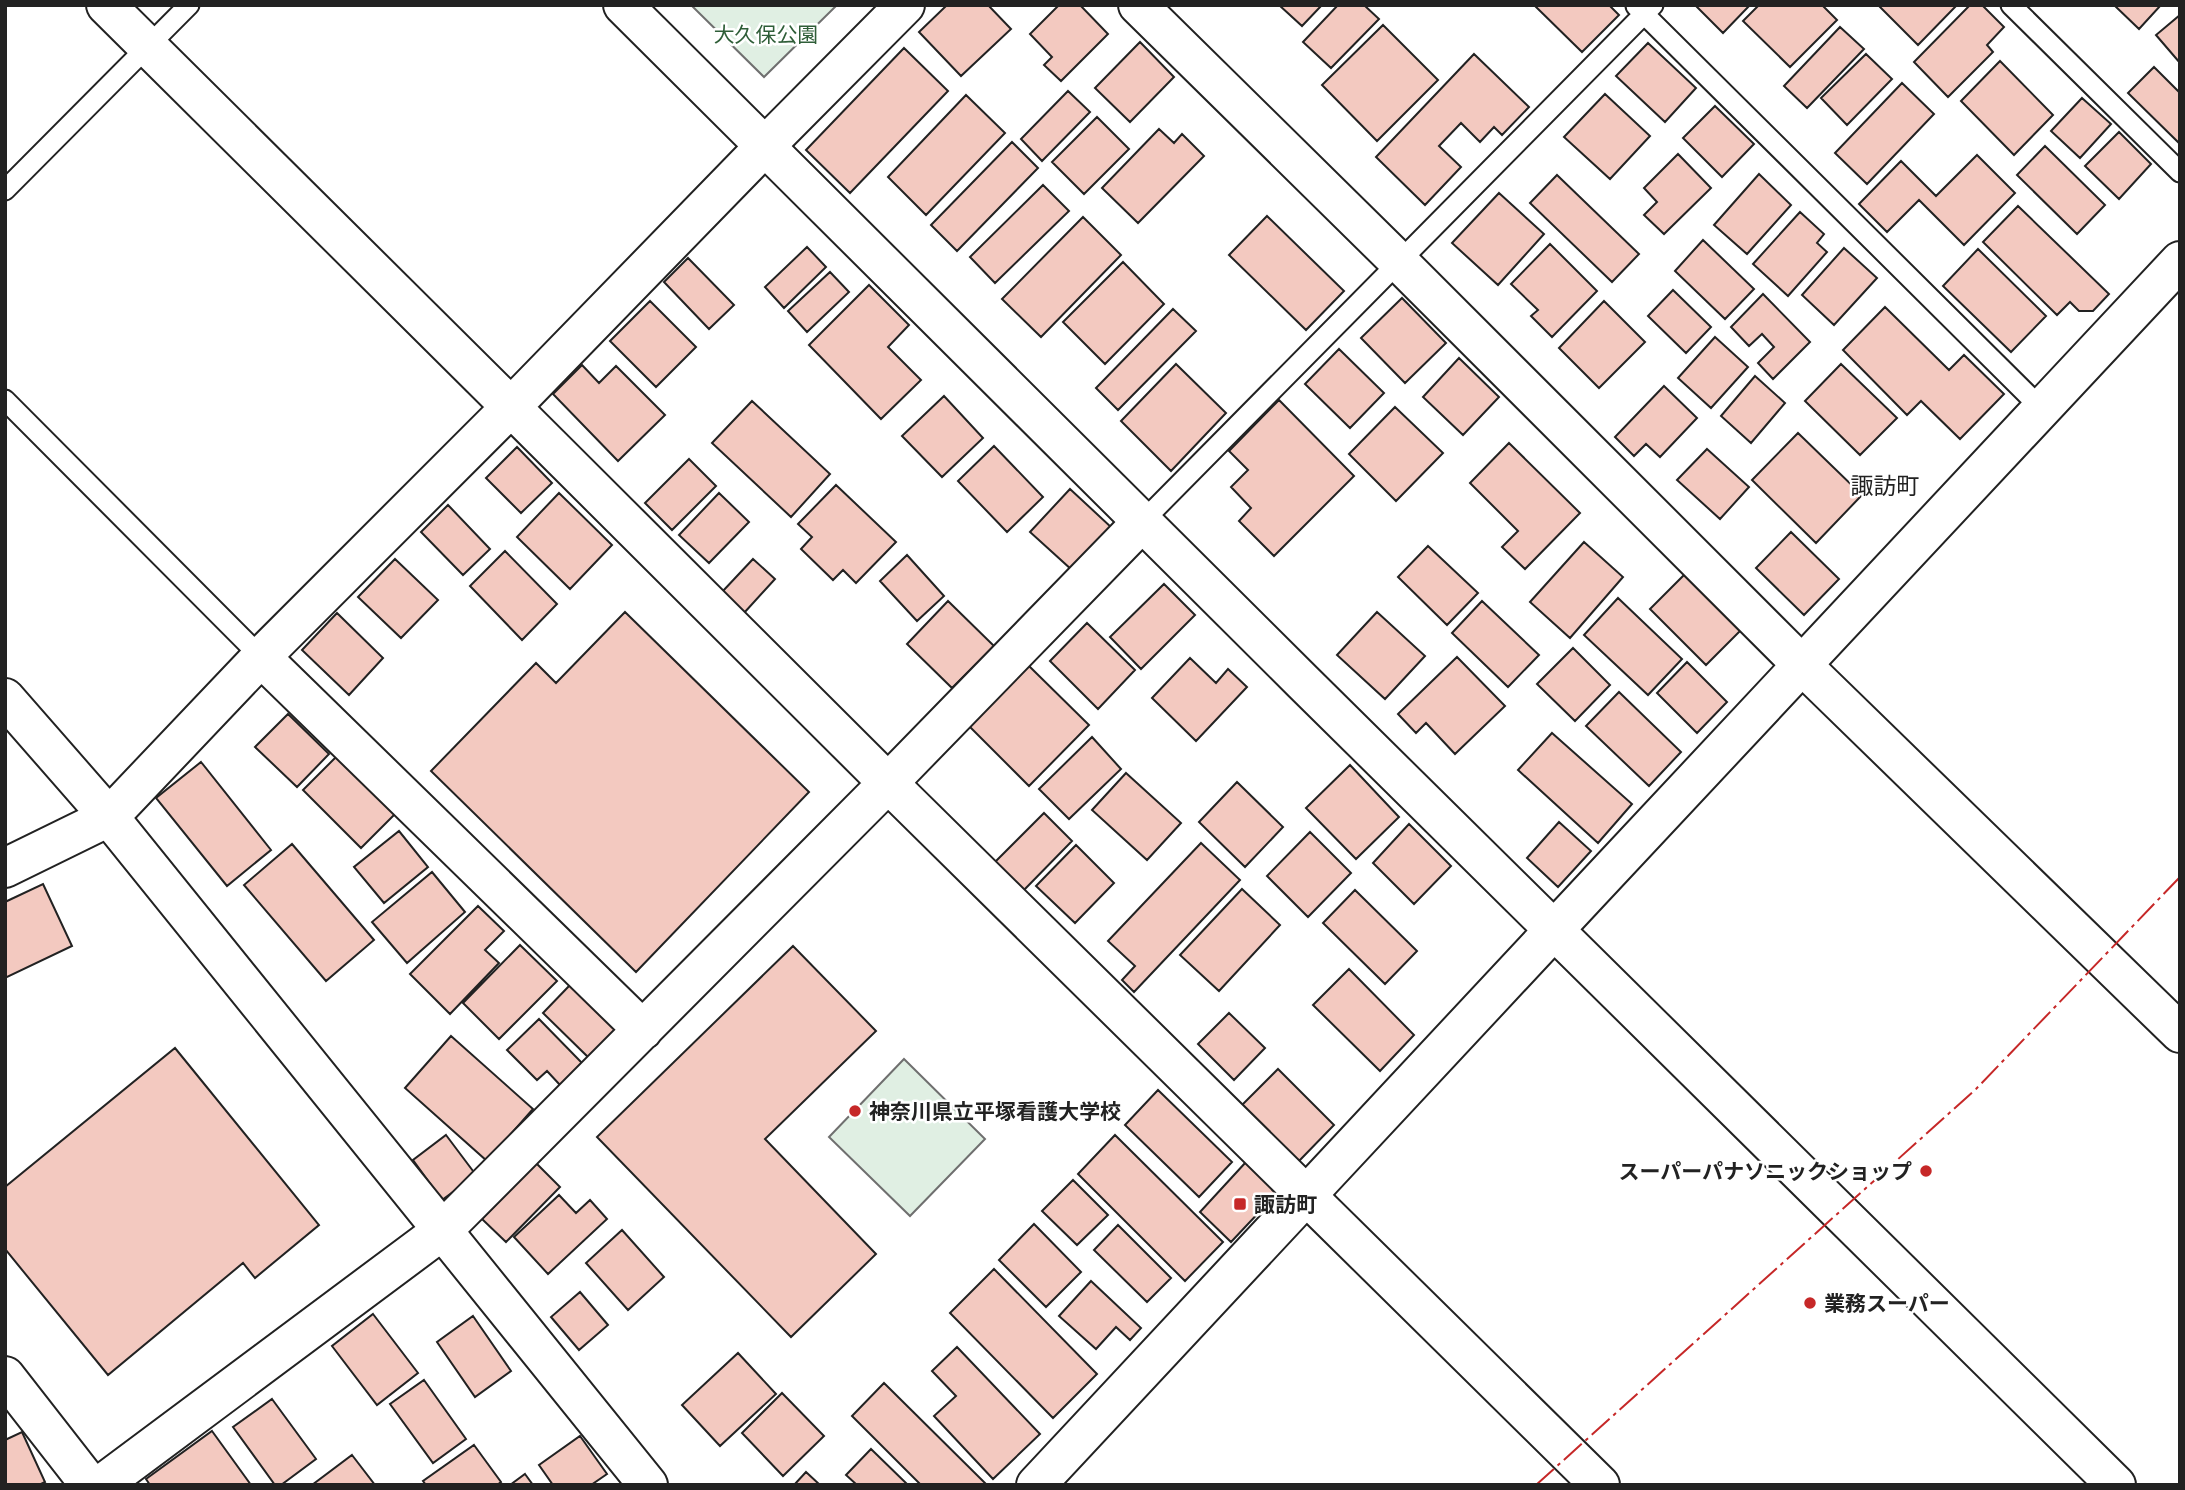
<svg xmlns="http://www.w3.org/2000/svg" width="2185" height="1490" font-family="Poppins,'Noto Sans JP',sans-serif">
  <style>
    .green { fill: #e0efe3; stroke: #6f6f6f; stroke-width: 2 }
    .building { fill: #f3c9c0; stroke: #222; stroke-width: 2 }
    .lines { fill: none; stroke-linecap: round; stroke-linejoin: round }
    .lane-casing { stroke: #222; stroke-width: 23 }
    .street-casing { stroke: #222; stroke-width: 42 }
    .secondary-casing { stroke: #222; stroke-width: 42 }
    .lane { stroke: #fff; stroke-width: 19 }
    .street { stroke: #fff; stroke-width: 38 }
    .secondary { stroke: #fff; stroke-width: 38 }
    .power { stroke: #c62828; stroke-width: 2; stroke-dasharray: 24 5 3.5 5; stroke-linecap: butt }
    .poi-dot { fill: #c62828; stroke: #fff; stroke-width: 2.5 }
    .labels { text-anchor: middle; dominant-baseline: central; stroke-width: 5; stroke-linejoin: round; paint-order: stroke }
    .park-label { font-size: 21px; fill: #2f5e38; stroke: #fff }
    .poi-label { font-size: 21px; font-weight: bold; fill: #222; stroke: #fff; text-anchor: start }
    .neighbourhood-label { font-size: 23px; fill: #222; stroke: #fff }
  </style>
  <rect width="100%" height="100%" fill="#fff"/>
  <!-- green -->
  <path class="green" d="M691 5H837L764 77Z
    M904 1059 985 1139 910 1216 829 1137Z"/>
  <!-- building -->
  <path class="building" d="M947 5H988L1011 29 961 76 919 32Z
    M1059 5H1080L1108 34 1061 81 1044 65 1052 57 1030 34Z
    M1279 5H1322L1302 26Z
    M1338 5H1364L1379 19 1331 68 1303 42Z
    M1534 5H1609L1619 15 1582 52Z
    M1695 5H1750L1723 33Z
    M1759 5H1822L1837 20 1790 67 1743 21Z
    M1878 5H1957L1918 45Z
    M1970 5H1982L2004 27 1987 45 1993 52 1948 97 1914 62Z
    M2114 5H2161L2139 29Z
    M2180 15V63L2156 35Z
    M1383 25 1438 80 1377 141 1322 85Z
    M1840 27 1864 49 1807 108 1784 86Z
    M1140 42 1174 77 1130 122 1095 88Z
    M1648 43 1696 88 1665 122 1616 76Z
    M904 48 948 91 850 193 806 150Z
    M1474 54 1529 107 1502 135 1494 127 1480 142 1461 123 1439 146 1461 167 1425 205 1376 157Z
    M1866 54 1892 79 1847 125 1821 98Z
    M2000 61 2053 115 2014 155 1961 101Z
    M2154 67 2180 93V144L2128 93Z
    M1902 83 1934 114 1867 184 1835 153Z
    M1068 91 1090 112 1042 161 1021 139Z
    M1605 94 1650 136 1610 179 1564 137Z
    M966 95 1005 133 926 215 888 177Z
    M2082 98 2111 124 2080 158 2051 131Z
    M1715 106 1754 144 1722 177 1683 138Z
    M1097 117 1129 149 1084 194 1052 162Z
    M1159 129 1174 143 1182 134 1204 156 1138 223 1102 188Z
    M2119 132 2151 164 2119 199 2085 166Z
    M1012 142 1038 168 957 251 931 225Z
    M2045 146 2105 205 2077 234 2017 175Z
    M1678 154 1711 188 1664 234 1644 215 1657 202 1644 188Z
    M1977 155 2015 193 1964 245 1919 200 1887 232 1859 204 1901 161 1936 196Z
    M1759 174 1791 205 1747 254 1714 225Z
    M1557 175 1639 254 1612 282 1530 203Z
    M1043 185 1069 211 995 283 970 257Z
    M1499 193 1544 234 1498 285 1452 243Z
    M2018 206 2109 294 2093 311H2079L2070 302 2057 315 1983 242Z
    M1800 212 1824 234 1817 243 1827 252 1788 296 1753 264Z
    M1267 216 1344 291 1306 330 1229 255Z
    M1083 217 1121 255 1041 337 1002 299Z
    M1703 240 1754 289 1725 319 1675 271Z
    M1550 244 1597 291 1552 337 1531 316 1538 310 1511 284Z
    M807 247 826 267 784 308 765 287Z
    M1844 248 1877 278 1834 325 1802 295Z
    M1978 249 2046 316 2011 352 1943 286Z
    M688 258 734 305 709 329 664 282Z
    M1123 262 1164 304 1105 364 1063 322Z
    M830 272 849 292 807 332 788 311Z
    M869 285 909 325 888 347 921 380 881 419 809 345Z
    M1673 290 1711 327 1686 353 1648 316Z
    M1763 294 1810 342 1773 379 1758 363 1774 347 1762 334 1749 346 1731 327Z
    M1402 298 1446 343 1405 383 1361 338Z
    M650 301 696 347 656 387 610 341Z
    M1604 301 1645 342 1599 388 1559 348Z
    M1885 307 1949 370 1964 355 2004 394 1960 439 1921 401 1907 415 1843 350Z
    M1173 309 1196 331 1118 410 1096 388Z
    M1715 337 1748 367 1711 408 1678 378Z
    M1339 349 1384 393 1350 428 1305 384Z
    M1459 358 1499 397 1463 435 1423 397Z
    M1176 364 1226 413 1171 471 1121 421Z
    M1841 364 1897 418 1860 455 1805 401Z
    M582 365 599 383 616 366 665 415 618 461 553 394Z
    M1755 376 1785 403 1751 443 1721 416Z
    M1664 386 1697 418 1660 457 1646 444 1634 456 1615 437Z
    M944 396 983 438 942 477 902 436Z
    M1279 400 1354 476 1274 556 1239 521 1251 508 1231 487 1248 470 1229 451Z
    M752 401 830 474 791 517 712 443Z
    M1395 407 1443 453 1396 501 1349 454Z
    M1798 433 1862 495 1816 543 1752 480Z
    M1509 443 1580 513 1525 569 1502 547 1518 531 1470 483Z
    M994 446 1043 497 1007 532 958 481Z
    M517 447 552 483 521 513 486 478Z
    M1707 449 1749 487 1720 519 1677 480Z
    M689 459 716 486 672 530 645 503Z
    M836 485 896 542 856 583 843 570 833 580 801 549 812 537 798 524Z
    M1070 489 1112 528 1072 570 1030 532Z
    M559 493 612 545 570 589 517 537Z
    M719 493 749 522 709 563 679 535Z
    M448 505 490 549 463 575 421 532Z
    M1791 532 1839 579 1804 615 1756 568Z
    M1584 542 1623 577 1570 638 1530 602Z
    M1428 546 1478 593 1447 625 1398 577Z
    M505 551 557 604 522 640 470 586Z
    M907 555 944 596 917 621 880 581Z
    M395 559 438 600 401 638 358 597Z
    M753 559 775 579 744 613 722 592Z
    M1684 575 1740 631 1706 665 1650 609Z
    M1164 584 1195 615 1141 669 1110 637Z
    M1618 598 1682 659 1648 695 1584 635Z
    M948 601 994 646 952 688 907 644Z
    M1482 601 1539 655 1508 687 1452 633Z
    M625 612 809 792 636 972 431 771 536 663 556 683Z
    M1377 612 1425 656 1385 699 1337 655Z
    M337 613 383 658 349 695 302 650Z
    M1087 623 1135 670 1098 709 1050 661Z
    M1573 648 1610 685 1575 721 1537 684Z
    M1457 657 1505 706 1455 754 1426 723 1416 733 1398 714Z
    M1190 658 1216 683 1228 669 1247 687 1196 741 1152 698Z
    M1687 662 1727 702 1697 733 1657 693Z
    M1028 665 1089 725 1029 786 968 725Z
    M1619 692 1681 752 1649 786 1586 726Z
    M288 714 329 754 297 787 255 747Z
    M1552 733 1632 804 1598 843 1518 770Z
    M1092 737 1121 769 1069 819 1039 789Z
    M339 754 397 812 361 848 303 790Z
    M201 762 271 850 227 886 156 798Z
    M1350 765 1399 817 1356 859 1306 808Z
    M1126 773 1181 823 1147 860 1092 810Z
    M1237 782 1283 827 1245 867 1199 822Z
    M1044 813 1072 841 1023 891 994 863Z
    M1559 822 1591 851 1558 887 1527 858Z
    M1409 824 1451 866 1414 904 1373 863Z
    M399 831 428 867 384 903 354 867Z
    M1310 832 1351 873 1308 917 1267 876Z
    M1201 843 1240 880 1134 992 1122 980 1135 966 1108 941Z
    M292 844 374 940 326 981 244 885Z
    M1076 845 1114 883 1075 923 1036 886Z
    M432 872 465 912 407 963 372 922Z
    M43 884 72 946 5 978V902Z
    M1242 889 1280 925 1219 991 1180 955Z
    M1355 890 1417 951 1385 984 1323 923Z
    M478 906 504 931 485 950 499 963 450 1014 410 974Z
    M520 945 557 981 499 1039 463 1003Z
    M793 946 876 1031 765 1139 876 1254 791 1337 597 1137Z
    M1349 969 1414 1035 1380 1071 1313 1005Z
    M570 985 617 1030 589 1058 543 1013Z
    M1229 1013 1265 1048 1234 1080 1198 1044Z
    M539 1019 582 1063 560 1085 547 1071 537 1080 507 1050Z
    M451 1036 533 1109 487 1161 405 1088Z
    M175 1048 319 1225 255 1278 243 1263 108 1375 5 1249V1187Z
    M1278 1069 1334 1125 1299 1161 1242 1105Z
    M1158 1090 1232 1162 1199 1197 1125 1125Z
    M446 1135 476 1175 442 1200 413 1160Z
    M1115 1135 1223 1242 1185 1281 1078 1174Z
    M1246 1162 1279 1191 1231 1242 1200 1212Z
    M536 1163 560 1187 506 1242 482 1219Z
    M1073 1180 1108 1215 1077 1245 1042 1211Z
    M559 1195 576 1213 590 1200 607 1219 548 1274 514 1237Z
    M1034 1224 1081 1272 1046 1307 999 1260Z
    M1118 1225 1171 1278 1147 1302 1094 1250Z
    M622 1230 664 1277 628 1310 586 1263Z
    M994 1269 1097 1374 1053 1418 950 1313Z
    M1091 1281 1141 1328 1130 1340 1116 1327 1096 1349 1059 1316Z
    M580 1292 608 1325 579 1350 551 1317Z
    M373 1314 418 1373 377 1405 332 1346Z
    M473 1316 511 1371 475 1397 437 1342Z
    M957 1347 1040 1434 993 1479 934 1416 956 1396 932 1371Z
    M738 1353 776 1394 720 1446 682 1405Z
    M424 1380 466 1439 433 1463 390 1404Z
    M884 1383 987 1485H921L852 1416Z
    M782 1393 824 1436 783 1476 742 1433Z
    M272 1399 316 1459 281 1485H275L233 1427Z
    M212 1431 251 1485H150L146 1479Z
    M22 1432 45 1482 39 1485H5V1440Z
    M580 1436 607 1474 591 1485H553L539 1465Z
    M474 1445 501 1482 497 1485H426L423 1481Z
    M871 1449 908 1485H857L846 1475Z
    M352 1455 375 1485H312Z
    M806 1472 820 1485H794Z
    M525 1474 533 1485H510Z"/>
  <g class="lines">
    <!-- lane casing -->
    <g class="lane-casing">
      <path id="lane" d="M2011 5 2180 172
        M1636 6 2042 409
        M5 190 189 5
        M5 400 261 657
        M1142 522 1653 5"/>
    </g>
    <!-- street casing -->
    <g class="street-casing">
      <path id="street" d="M106 5 511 407 765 146 905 5
        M1138 5 1400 263 1802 665 2180 1033
        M261 657 643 1030
        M5 698 109 817 648 1485
        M5 868 109 817 261 657 511 407 888 783 1600 1485
        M5 1376 90 1485
        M101 1485 443 1230 888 783 1142 522"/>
    </g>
    <!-- secondary casing -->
    <g class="secondary-casing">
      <path id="secondary" d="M623 5 1303 682 2116 1485
        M1036 1485C1416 1076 1799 669 2180 261"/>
    </g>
    <!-- lane -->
    <use href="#lane" class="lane"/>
    <!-- street -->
    <use href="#street" class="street"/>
    <!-- secondary -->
    <use href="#secondary" class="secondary"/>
    <!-- power -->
    <path class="power" d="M1536 1485 1976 1089 2180 877"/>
  </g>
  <!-- markers -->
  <g class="poi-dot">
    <circle cx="855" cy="1111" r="7"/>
    <circle cx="1926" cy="1171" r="7"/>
    <rect x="1233" y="1197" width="14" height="14" rx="3.5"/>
    <circle cx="1810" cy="1303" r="7"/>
  </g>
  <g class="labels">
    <!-- park labels -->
    <g class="park-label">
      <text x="766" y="34">大久保公園</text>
    </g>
    <!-- poi labels -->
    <g class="poi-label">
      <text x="869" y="1111">神奈川県立平塚看護大学校</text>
      <text x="1912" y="1171" text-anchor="end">スーパーパナソニックショップ</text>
      <text x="1254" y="1204">諏訪町</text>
      <text x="1824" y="1303">業務スーパー</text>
    </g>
    <!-- neighbourhood labels -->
    <g class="neighbourhood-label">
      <text x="1885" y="486">諏訪町</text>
    </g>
  </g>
  <!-- border -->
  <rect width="2185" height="1490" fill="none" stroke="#222222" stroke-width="14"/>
</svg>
